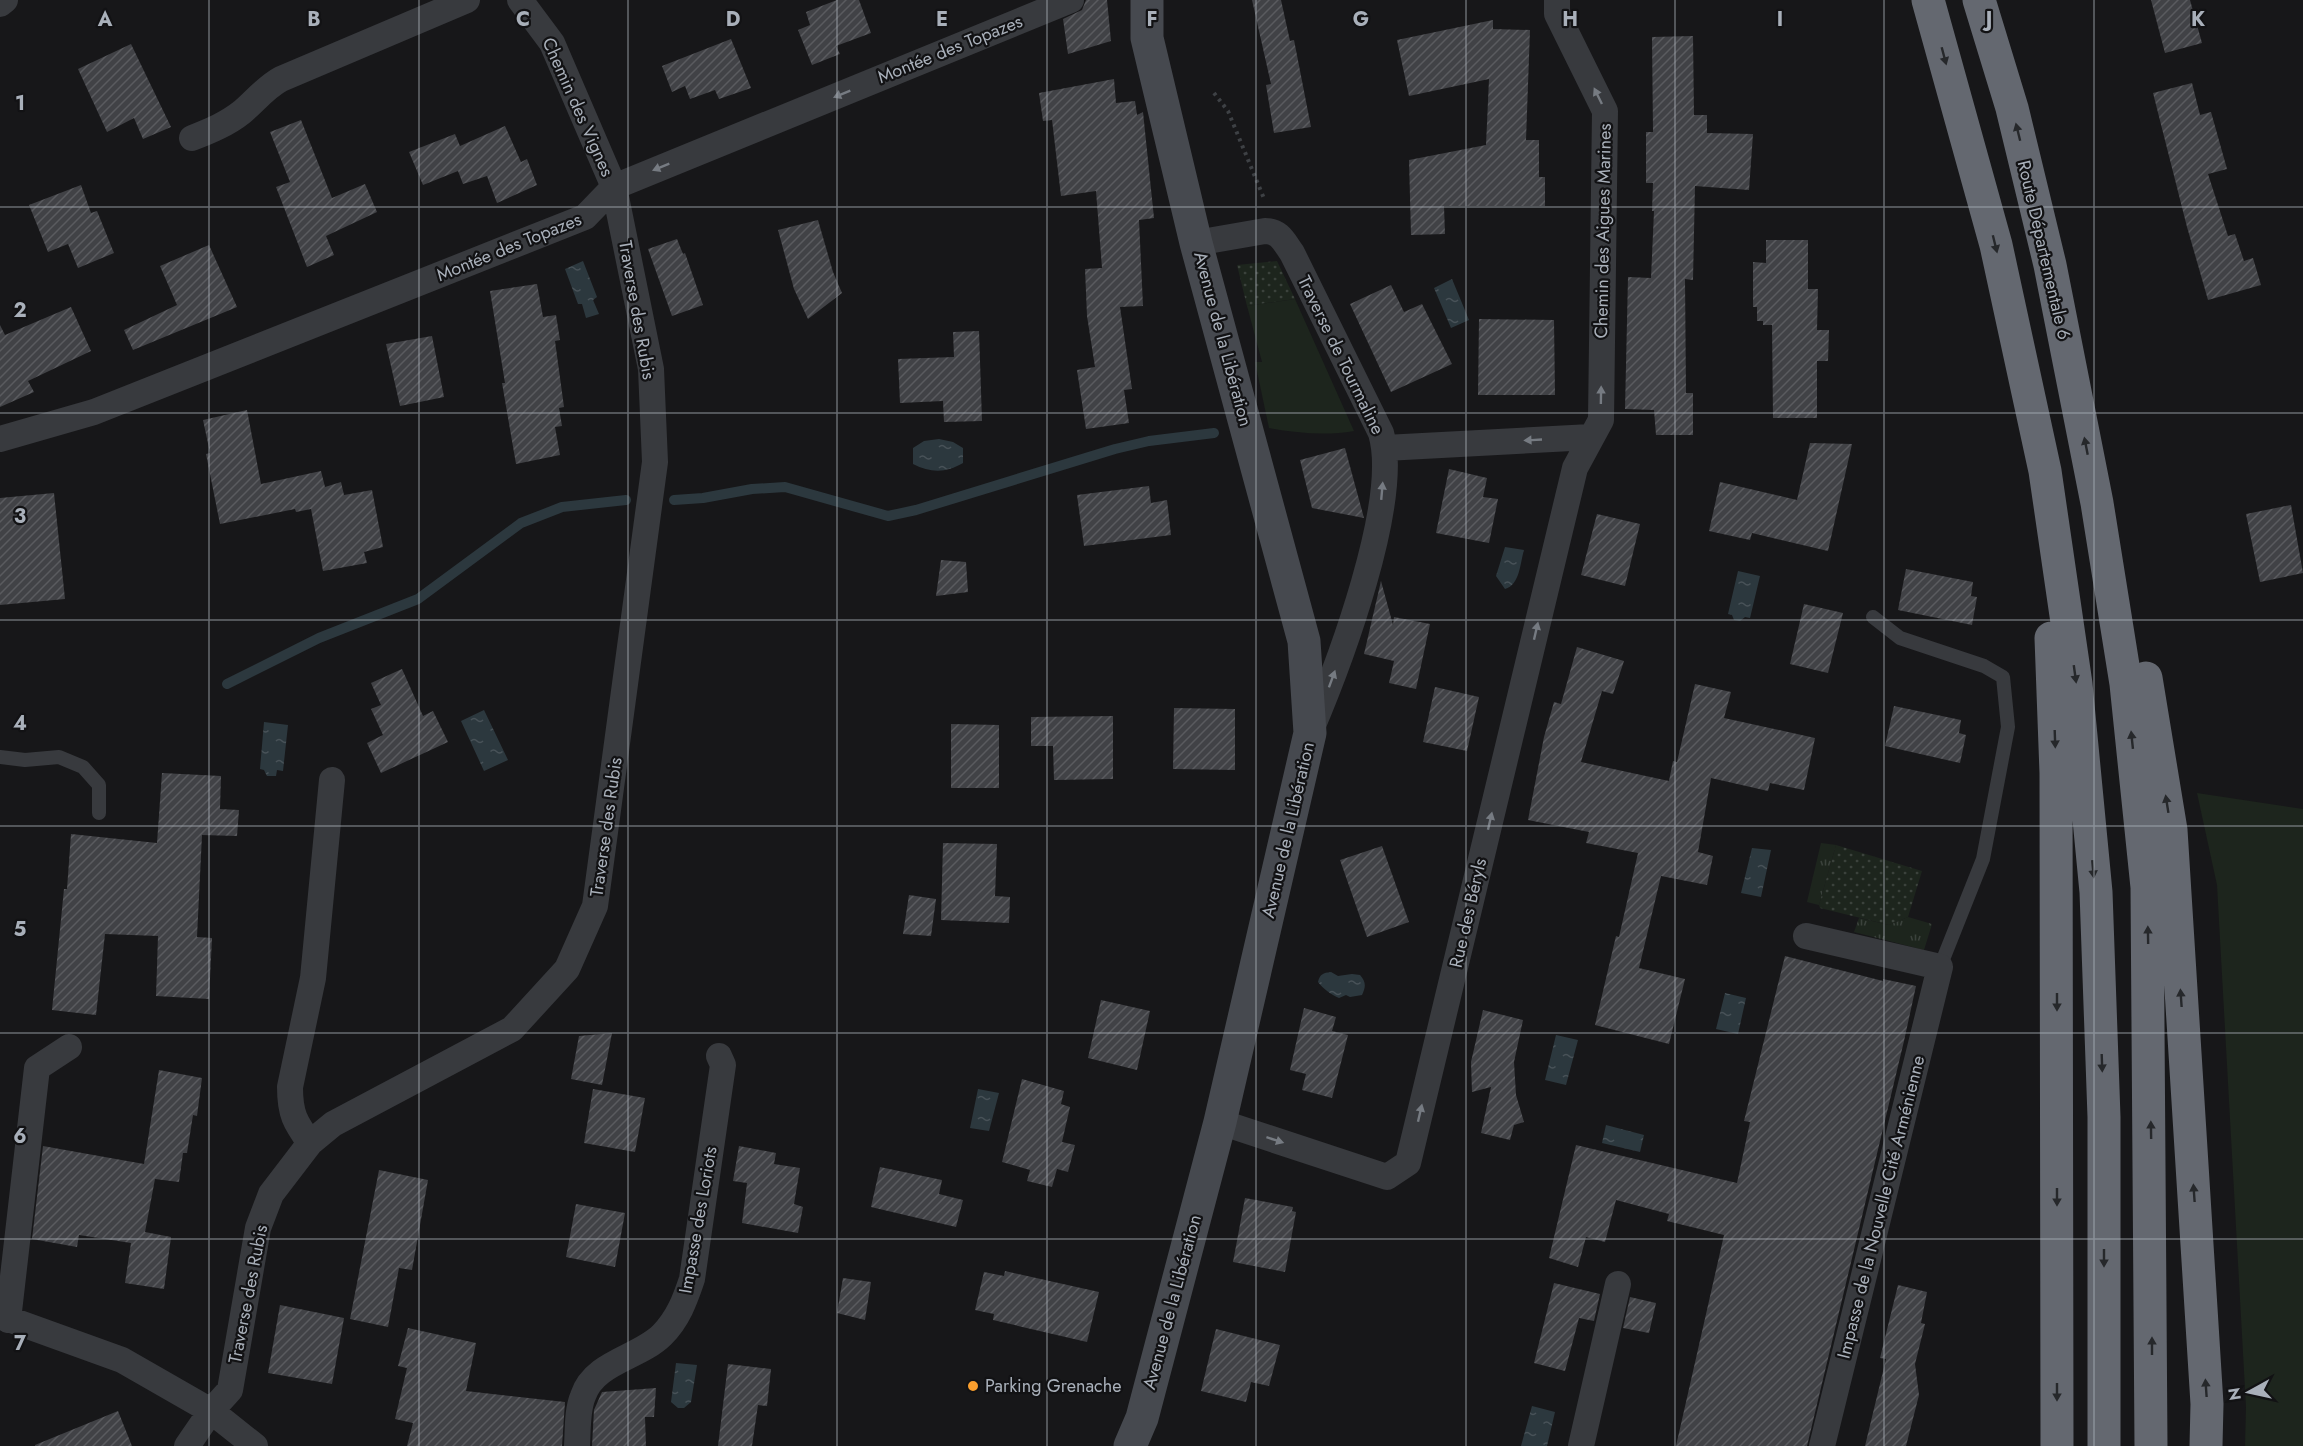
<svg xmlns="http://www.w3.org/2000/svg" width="2303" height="1446" font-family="Jost,sans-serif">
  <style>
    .grass { fill: url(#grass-tufts) }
    .park { fill: url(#park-dots) }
    .garden { fill: #1d251d }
    .water { fill: url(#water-ripples) }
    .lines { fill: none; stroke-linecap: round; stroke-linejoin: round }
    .stream { stroke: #2c383e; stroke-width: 10 }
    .building { fill: url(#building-hatch) }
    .path { stroke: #3e4145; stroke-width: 4; stroke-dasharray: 3 4.5; stroke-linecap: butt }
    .lane { stroke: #383a3e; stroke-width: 14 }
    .street { stroke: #383a3e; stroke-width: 26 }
    .secondary { stroke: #46494f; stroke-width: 33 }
    .highway { stroke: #646870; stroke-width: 33 }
    .oneway { fill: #26282b }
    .oneway2 { fill: #767b82 }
    .grid { fill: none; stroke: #a9b0ba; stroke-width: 1.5; stroke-opacity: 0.55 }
    .poi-dot { fill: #fa9f2e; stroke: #121214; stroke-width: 2 }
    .labels { text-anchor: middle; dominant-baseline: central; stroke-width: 4.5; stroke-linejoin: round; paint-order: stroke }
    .street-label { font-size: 18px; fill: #a9b0ba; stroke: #121214 }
    .poi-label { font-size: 18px; fill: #a9b0ba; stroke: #121214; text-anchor: start }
    .grid-label { font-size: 20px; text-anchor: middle; font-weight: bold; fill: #a9b0ba; stroke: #121214; stroke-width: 4.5; stroke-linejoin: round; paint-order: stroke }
  </style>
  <defs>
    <pattern id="grass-tufts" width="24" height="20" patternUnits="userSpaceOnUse" patternTransform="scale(1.5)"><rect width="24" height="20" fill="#1d251d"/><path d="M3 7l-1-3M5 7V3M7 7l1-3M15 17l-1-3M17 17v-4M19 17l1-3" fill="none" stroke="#3b423c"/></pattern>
    <pattern id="park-dots" width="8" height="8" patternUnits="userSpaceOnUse" patternTransform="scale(1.5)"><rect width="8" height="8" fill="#1d251d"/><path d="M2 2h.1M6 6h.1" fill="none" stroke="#3b423c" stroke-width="1.8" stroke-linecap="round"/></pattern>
    <pattern id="water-ripples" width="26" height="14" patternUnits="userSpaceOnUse" patternTransform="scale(1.5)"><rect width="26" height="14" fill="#2c383e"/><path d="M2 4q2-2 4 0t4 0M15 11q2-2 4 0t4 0" fill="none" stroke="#485258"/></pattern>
    <pattern id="building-hatch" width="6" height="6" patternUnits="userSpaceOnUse" patternTransform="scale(1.5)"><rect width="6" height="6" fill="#414246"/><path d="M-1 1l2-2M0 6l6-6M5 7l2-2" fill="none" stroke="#5a5b5f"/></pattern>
  </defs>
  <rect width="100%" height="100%" fill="#171719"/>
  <!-- grass -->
  <path class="grass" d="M1821 843 1836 845 1819 905 1807 902Z
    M1908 917 1932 924 1924 950 1854 932 1859 918 1889 925Z"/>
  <!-- park -->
  <path class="park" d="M1277 261 1295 299 1247 306 1237 265Z
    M1836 845 1922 871 1908 917 1889 925 1820 908 1819 905Z"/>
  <!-- garden -->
  <path class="garden" d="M1295 299 1354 431C1326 436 1297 433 1269 428L1255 362H1262L1247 306Z
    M2197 793 2303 809V1446H2245L2246 1407 2217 885Z"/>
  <!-- water -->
  <path class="water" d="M583 261 597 297 593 300 599 314 586 318 582 304H578L565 269Z
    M1452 279 1469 320 1451 328 1434 288Z
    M939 439 953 442 963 448V463C946 473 931 473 913 464V448L924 441Z
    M1505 547 1524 550C1520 563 1520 585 1505 589L1496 576Z
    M1738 571 1760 576 1750 618 1745 617 1740 621 1734 620 1732 615 1728 614Z
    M484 710 508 760 484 771 461 721Z
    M264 722 288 725 283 771 277 770 276 776H267L264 770 260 769Z
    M1752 848 1771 850 1761 897 1741 893Z
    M1331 972 1338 976 1352 974 1360 975C1366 982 1366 986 1362 995L1350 997 1346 995 1339 998C1332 995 1323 989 1318 982 1320 974 1323 973 1331 972Z
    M1725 993 1746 998 1738 1034 1716 1029Z
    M1556 1035 1578 1040 1566 1085 1545 1080Z
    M978 1089 999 1093 989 1131 970 1128Z
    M1606 1125 1644 1135 1640 1152 1602 1143Z
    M676 1363 697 1365 691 1402 684 1408H678L671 1402Z
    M1532 1406 1555 1412 1547 1446H1521Z"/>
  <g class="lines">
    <!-- stream -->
    <path class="stream" d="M674 500 703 498 752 489 785 487 888 516 916 510 1115 449 1149 441 1214 433
      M227 684 319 638 418 599 521 523 562 507 626 500"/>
  </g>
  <!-- building -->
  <path class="building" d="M837 0H859L871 33 836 46 840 54 812 65 798 30 810 25 806 12Z
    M1086 0H1107L1111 41 1068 54 1063 19 1082 10Z
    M1252 0H1281L1290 41 1294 40 1311 127 1274 133 1266 85 1271 84Z
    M2151 0H2190L2202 43 2165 53Z
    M1493 20V29L1530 30 1526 140H1539V177H1545V206H1444L1445 234 1411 235 1409 160 1486 145 1489 79 1409 96 1397 40Z
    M1693 36 1694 115H1707V133L1753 134 1749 190 1695 186 1693 280 1685 279 1686 393H1693V435H1656L1654 410 1625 409 1628 277 1651 278 1654 211H1652L1653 183H1646V132H1653L1652 37Z
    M731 39 751 88 719 99 715 90 690 99 685 86 672 92 662 66Z
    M131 44 171 127 143 139 134 118 107 132 78 69Z
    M1114 79 1116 103 1135 101 1137 115 1143 112 1154 218 1139 220 1143 306 1120 307 1132 389 1124 390 1129 423 1086 429 1077 370 1095 367 1087 316 1085 269 1102 268 1096 191 1061 196 1052 120 1043 121 1039 93Z
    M2192 83 2200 115 2211 112 2227 169 2208 174 2228 236 2235 234 2244 261 2253 258 2261 285 2208 300 2187 227 2153 93Z
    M301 120 332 198 365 184 377 212 326 236 334 255 307 267 276 187 290 182 270 132Z
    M505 126 521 162 527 159 537 185 497 203 487 176 463 184 458 171 423 185 409 152 455 134 460 146Z
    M81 185 91 213 97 211 114 253 78 268 68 244 48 252 29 205Z
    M818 220 833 272 842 293 808 319 794 289 778 230Z
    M677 239 683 254 685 253 703 305 672 316 648 249Z
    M1766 240H1808V289H1818L1817 330H1829L1828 361H1817V418H1773L1772 325H1763V321H1757V307H1753V262L1766 263Z
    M209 245 237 307 133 350 124 330 177 305 160 266Z
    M537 284 543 317 556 315 560 340 555 341 564 407 559 408 562 426 555 427 560 455 516 464 502 383H505L490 291Z
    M1391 285 1404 312 1422 304 1452 364 1391 392 1350 304Z
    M71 307 91 351 28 381 34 392 0 407V325L5 335Z
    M1479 319 1554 320 1555 395H1478Z
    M979 331 982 421 944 422 943 401 900 403 898 359 954 357 953 332Z
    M432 336 444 397 400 406 386 344Z
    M247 410 261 484 321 471 325 487 341 482 344 495 372 490 383 547 364 552 367 563 323 571 311 509 296 512 295 509 220 524 206 454 210 453 203 420Z
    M1810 443 1852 444 1828 551 1752 533 1750 540 1709 531 1720 482 1797 500Z
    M1345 448 1364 518 1312 508 1300 460Z
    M1449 469 1487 478 1483 497 1498 499 1489 543 1436 533Z
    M1149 486 1151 503 1167 500 1171 535 1084 546 1077 495Z
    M54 493 65 599 0 605V498Z
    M2291 505 2303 573 2260 582 2246 514Z
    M1597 514 1640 524 1625 586 1581 575Z
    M941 560 966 562 968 592 936 596Z
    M1906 569 1973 582 1971 596 1977 597 1972 625 1898 610Z
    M1381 581 1393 625 1394 617 1430 624 1416 689 1389 683 1394 661 1364 654Z
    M1804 604 1843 613 1828 673 1790 664Z
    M1577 647 1624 661 1613 694 1602 691 1581 762 1669 781 1673 761 1677 762 1695 684 1731 692 1724 718 1815 738 1804 790 1770 783 1768 791 1711 778 1698 852 1713 856 1707 885 1661 876 1639 968 1685 979 1669 1044 1595 1025 1616 936 1619 937 1638 853 1586 843 1589 832 1528 820 1544 737 1554 702 1561 704Z
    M402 669 423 716 433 711 448 742 381 773 367 743 383 735 371 709 381 705 371 683Z
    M1435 687 1479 697 1467 751 1423 742Z
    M1894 706 1961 720 1959 733 1966 735 1960 763 1885 746Z
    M1174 708 1235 709V770L1173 769Z
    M1113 716V779L1054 780 1053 746H1031V717Z
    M951 724 999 725V788H951Z
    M162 773 221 776 220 809 239 810 237 836 202 835 197 937 212 938 209 999 156 996 158 936 105 934 96 1015 52 1010 64 889H67L71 834 157 843Z
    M943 843 997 844 995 896 1010 897 1009 923 941 920Z
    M1382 846 1409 922 1367 937 1340 860Z
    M909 895 936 899 931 936 903 934Z
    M1785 956 1883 981V979L1916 986 1904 1041 1807 1446H1676L1724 1235 1667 1221 1669 1214 1616 1200 1605 1242 1586 1237 1578 1267 1549 1258 1576 1145 1737 1183 1750 1122 1744 1121Z
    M1101 1000 1150 1011 1137 1070 1088 1058Z
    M1304 1008 1336 1017 1332 1031 1348 1035 1332 1098 1302 1090 1306 1074 1290 1070Z
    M1483 1010 1523 1020 1514 1062 1516 1095 1524 1122 1514 1125 1510 1140 1481 1133 1491 1087 1472 1092 1471 1062Z
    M612 1033 602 1085 571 1079 579 1036Z
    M159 1070 202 1078 197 1116 193 1115 187 1153H183L179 1182 155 1179 145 1232 171 1237 164 1289 125 1283 131 1243 79 1235 77 1247 32 1239 43 1146 144 1164Z
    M1022 1079 1064 1091 1061 1104 1070 1107 1062 1142 1075 1145 1068 1172 1057 1169 1052 1187 1027 1181 1030 1170 1002 1162Z
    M593 1089 645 1098 635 1152 584 1143Z
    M739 1146 776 1153 774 1164 800 1168 794 1204 803 1207 798 1233 742 1223 747 1183 733 1181Z
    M880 1167 942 1180 939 1194 963 1200 956 1227 871 1207Z
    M379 1170 428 1180 412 1270 399 1268 388 1327 350 1319Z
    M1245 1198 1293 1207 1292 1211 1296 1212 1285 1272 1233 1262Z
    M576 1204 625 1213 615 1267 566 1257Z
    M1005 1271 1099 1292 1087 1342 993 1320 994 1314 975 1310 984 1272 1004 1276Z
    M843 1278 871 1282 865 1320 837 1313Z
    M1554 1283 1600 1294 1594 1321 1579 1318 1565 1371 1534 1363Z
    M1898 1285 1927 1292 1921 1323 1925 1324 1915 1364 1919 1395 1906 1446H1865L1886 1359 1880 1358Z
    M1630 1297 1656 1303 1649 1333 1623 1328Z
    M280 1305 344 1318 332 1384 268 1373Z
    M408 1328 476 1343 466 1391 565 1402 562 1446H407L413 1423 395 1419 407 1368 398 1366Z
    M1216 1329 1280 1345 1269 1386 1251 1382 1246 1402 1201 1391Z
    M728 1364 771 1369 767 1406 758 1405 752 1446H718Z
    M656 1388 654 1417H645L646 1446H592L594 1410 602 1392Z
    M118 1411 132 1446H35V1445Z"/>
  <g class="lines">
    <!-- path -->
    <path class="path" d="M1214 93 1228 111 1265 201"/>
    <!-- lane -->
    <path class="lane" d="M1873 617 1900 638 1984 666 2003 677 2008 727 1983 859 1940 967
      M0 757 25 760 59 757 83 767 99 785V813"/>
    <!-- street -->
    <path class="street" d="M0 4 5 0
      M192 138C210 131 227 124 242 112 255 101 266 87 281 79L467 0
      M1196 243 1265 231C1280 231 1284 242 1292 253L1381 433C1401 501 1339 664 1311 730
      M0 439 94 412 585 217 614 187 1071 0
      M1385 448 1591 437
      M1806 936 1940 967 1822 1446
      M1220 1122 1387 1177 1408 1163 1575 468 1601 420 1605 111 1557 14V0
      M310 1143C295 1122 290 1114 290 1087L313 978 332 780
      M0 1316 122 1360 211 1411 255 1446
      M8 1320 37 1068 69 1047
      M187 1446 211 1411 230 1390 258 1228 271 1194 310 1143 333 1124 512 1029 567 969 595 906 655 462 651 369 614 187 552 43 520 0
      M577 1446C578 1430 577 1410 583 1396 594 1362 639 1358 662 1335 678 1319 685 1300 692 1279L723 1065 719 1056
      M1581 1446 1618 1284"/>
    <!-- secondary -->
    <path class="secondary" d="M1130 1446 1142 1418 1220 1122 1310 733 1304 641 1196 243 1147 38V0"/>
    <!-- highway -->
    <path class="highway" d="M1928 0 1996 245 2045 471 2076 684 2096 892 2104 1117V1446
      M1979 0 2012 108 2050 265 2097 503 2126 684 2147 887 2151 1446
      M2051 638 2056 773 2057 1446
      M2146 678 2171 830 2207 1404 2206 1446"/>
  </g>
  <!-- one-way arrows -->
  <defs><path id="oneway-solid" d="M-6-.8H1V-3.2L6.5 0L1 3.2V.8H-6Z" transform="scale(1.5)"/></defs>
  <g class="oneway">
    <use href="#oneway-solid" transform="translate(1944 56) rotate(75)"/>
    <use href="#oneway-solid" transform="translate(2018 132) rotate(-104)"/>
    <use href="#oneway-solid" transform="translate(1995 244) rotate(76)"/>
    <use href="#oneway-solid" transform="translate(2086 446) rotate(-101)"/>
    <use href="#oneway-solid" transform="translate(2075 674) rotate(82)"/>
    <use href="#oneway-solid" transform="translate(2055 739) rotate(88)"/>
    <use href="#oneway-solid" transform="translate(2132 740) rotate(-96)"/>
    <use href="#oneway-solid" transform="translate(2167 804) rotate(-99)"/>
    <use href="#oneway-solid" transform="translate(2093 869) rotate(85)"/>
    <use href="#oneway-solid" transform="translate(2148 935) rotate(-91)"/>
    <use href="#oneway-solid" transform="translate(2181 998) rotate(-94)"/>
    <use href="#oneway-solid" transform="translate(2057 1002) rotate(90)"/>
    <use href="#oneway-solid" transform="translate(2102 1063) rotate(88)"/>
    <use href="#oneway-solid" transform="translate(2151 1130) rotate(-91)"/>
    <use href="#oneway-solid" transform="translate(2194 1193) rotate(-94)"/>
    <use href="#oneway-solid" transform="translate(2057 1197) rotate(90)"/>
    <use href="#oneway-solid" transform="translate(2104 1258) rotate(90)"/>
    <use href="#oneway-solid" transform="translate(2152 1346) rotate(-90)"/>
    <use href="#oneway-solid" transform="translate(2206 1388) rotate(-94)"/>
    <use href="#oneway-solid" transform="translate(2057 1392) rotate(90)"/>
  </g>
  <g class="oneway2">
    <use href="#oneway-solid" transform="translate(842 94) rotate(158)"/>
    <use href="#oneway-solid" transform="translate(1598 96) rotate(-116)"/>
    <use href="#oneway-solid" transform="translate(661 167) rotate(158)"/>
    <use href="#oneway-solid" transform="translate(1601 395) rotate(-89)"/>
    <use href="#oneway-solid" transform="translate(1533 440) rotate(177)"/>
    <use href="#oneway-solid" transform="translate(1382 491) rotate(-85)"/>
    <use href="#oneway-solid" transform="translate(1536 631) rotate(-77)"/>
    <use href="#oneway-solid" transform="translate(1332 679) rotate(-70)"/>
    <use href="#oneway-solid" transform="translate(1490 821) rotate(-77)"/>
    <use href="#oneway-solid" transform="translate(1420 1113) rotate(-77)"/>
    <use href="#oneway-solid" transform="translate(1275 1140) rotate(18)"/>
  </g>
  <!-- grid -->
  <path class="grid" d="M209 0V1446M419 0V1446M628 0V1446M837 0V1446M1047 0V1446M1256 0V1446M1466 0V1446M1675 0V1446M1884 0V1446M2094 0V1446M0 207H2303M0 413H2303M0 620H2303M0 826H2303M0 1033H2303M0 1239H2303"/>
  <!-- markers -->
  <circle class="poi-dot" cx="973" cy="1386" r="6"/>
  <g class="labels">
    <!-- street labels -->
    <g class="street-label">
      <text transform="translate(950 49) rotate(-22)">Montée des Topazes</text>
      <text transform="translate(578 107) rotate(66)">Chemin des Vignes</text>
      <text transform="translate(1603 231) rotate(-89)">Chemin des Aigues Marines</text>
      <text transform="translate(509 247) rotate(-22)">Montée des Topazes</text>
      <text transform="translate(2044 250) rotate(77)">Route Départementale 6</text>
      <text transform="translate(637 310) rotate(80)">Traverse des Rubis</text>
      <text transform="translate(1223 339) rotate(75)">Avenue de la Libération</text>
      <text transform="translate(1341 355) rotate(64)">Traverse de Tourmaline</text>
      <text transform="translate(606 827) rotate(-82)">Traverse des Rubis</text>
      <text transform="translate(1288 830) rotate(-77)">Avenue de la Libération</text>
      <text transform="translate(1468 913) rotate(-77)">Rue des Béryls</text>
      <text transform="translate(1881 1207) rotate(-76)">Impasse de la Nouvelle Cité Arménienne</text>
      <text transform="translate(698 1220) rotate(-80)">Impasse des Loriots</text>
      <text transform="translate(248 1294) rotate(-79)">Traverse des Rubis</text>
      <text transform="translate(1172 1302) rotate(-75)">Avenue de la Libération</text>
    </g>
    <!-- poi labels -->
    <g class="poi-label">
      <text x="985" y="1386">Parking Grenache</text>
    </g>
  </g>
  <g class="grid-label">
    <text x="105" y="26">A</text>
    <text x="314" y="26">B</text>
    <text x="523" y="26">C</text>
    <text x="733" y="26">D</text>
    <text x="942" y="26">E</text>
    <text x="1152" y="26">F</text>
    <text x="1361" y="26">G</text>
    <text x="1570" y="26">H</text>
    <text x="1780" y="26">I</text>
    <text x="1989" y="26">J</text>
    <text x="2198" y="26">K</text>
    <text x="20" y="110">1</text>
    <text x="20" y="317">2</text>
    <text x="20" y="523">3</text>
    <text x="20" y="730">4</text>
    <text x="20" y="936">5</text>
    <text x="20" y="1143">6</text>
    <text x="20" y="1350">7</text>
  </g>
  <!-- north arrow -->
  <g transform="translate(2249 1392) rotate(262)" stroke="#121214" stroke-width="4.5" paint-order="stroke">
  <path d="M0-4.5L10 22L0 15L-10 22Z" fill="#a9b0ba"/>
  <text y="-9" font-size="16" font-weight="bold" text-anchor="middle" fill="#a9b0ba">N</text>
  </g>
</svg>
